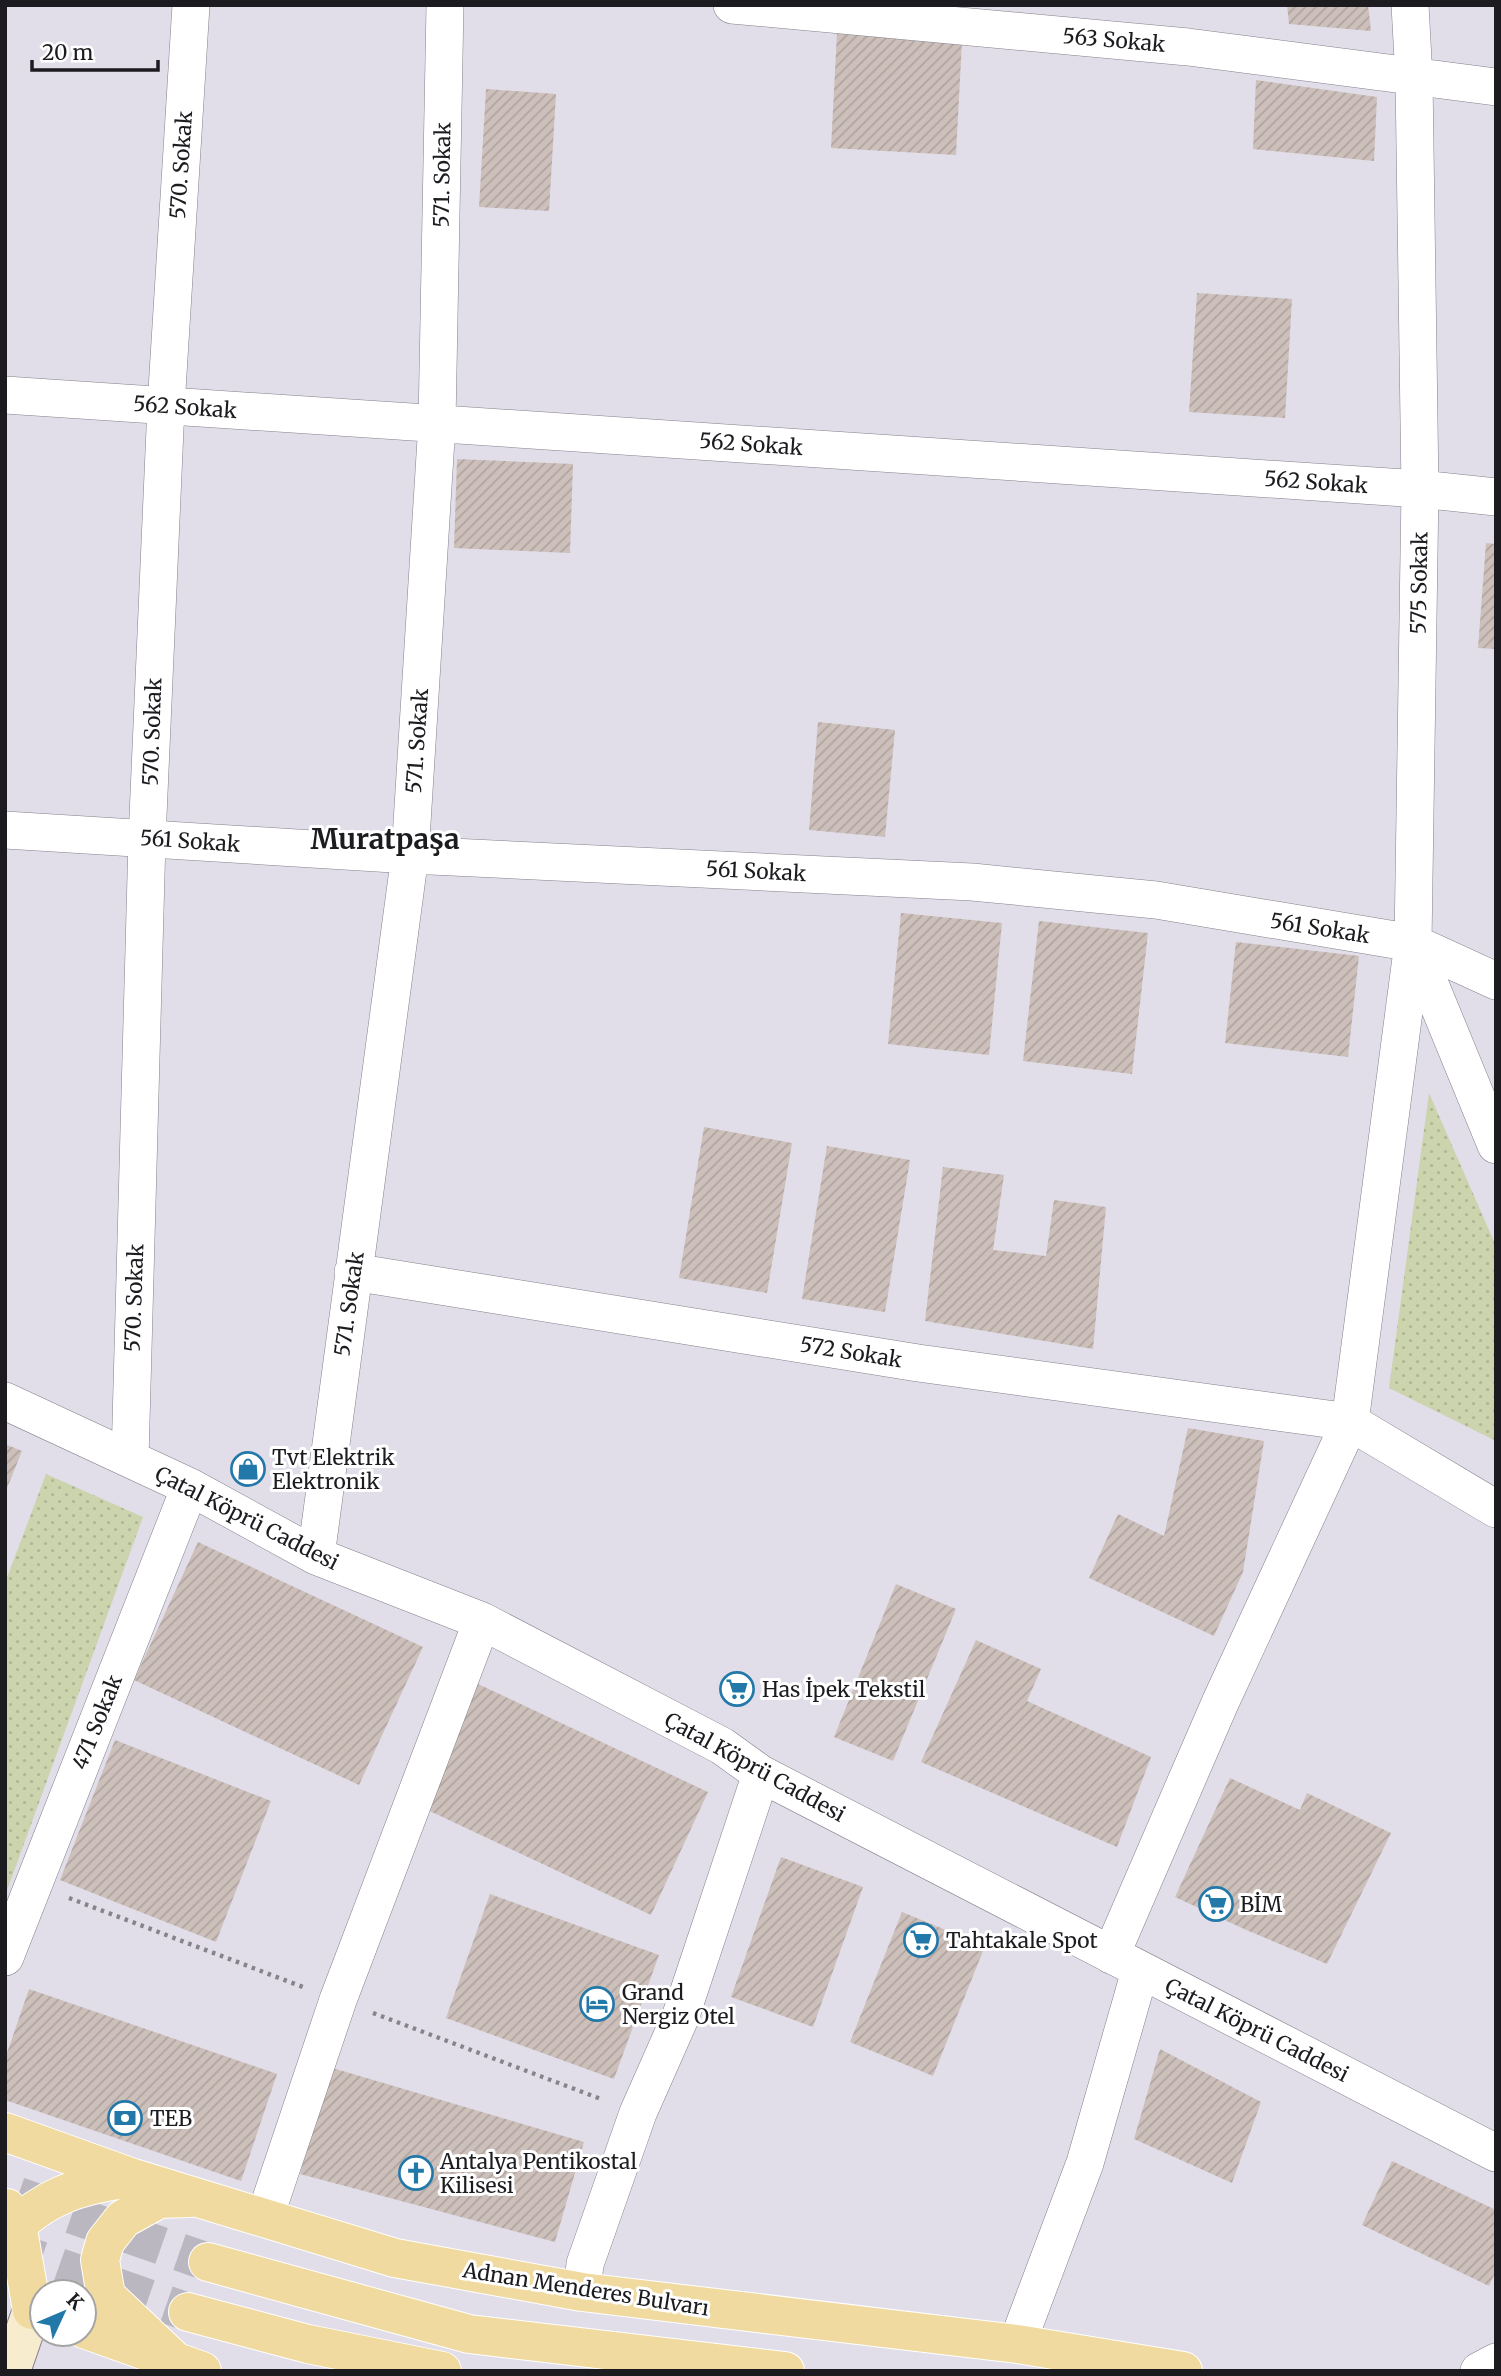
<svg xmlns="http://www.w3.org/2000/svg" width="1501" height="2376" font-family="Merriweather,serif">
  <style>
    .park { fill: url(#park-dots) }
    .building { fill: url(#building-hatch) }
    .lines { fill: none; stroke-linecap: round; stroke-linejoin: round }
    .primary-tunnel { stroke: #bab7c1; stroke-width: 38; stroke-dasharray: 38 19; stroke-linecap: butt }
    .street-casing { stroke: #83808b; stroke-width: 38 }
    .secondary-casing { stroke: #83808b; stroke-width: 40 }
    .primary-casing { stroke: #fff; stroke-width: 40 }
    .path { stroke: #86848b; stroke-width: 4.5; stroke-dasharray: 3.5 5; stroke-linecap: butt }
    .street { stroke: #fff; stroke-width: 37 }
    .secondary { stroke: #f8eccf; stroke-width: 38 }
    .primary { stroke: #f0da9f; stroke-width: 38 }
    .labels { text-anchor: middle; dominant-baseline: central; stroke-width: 6; stroke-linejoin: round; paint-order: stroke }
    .street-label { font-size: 21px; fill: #1c1b1f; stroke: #fff }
    .poi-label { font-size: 21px; fill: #1c1b1f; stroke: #fff; text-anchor: start }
    .district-label { font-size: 28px; font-weight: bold; fill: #1c1b1f; stroke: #fff }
  </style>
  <defs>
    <pattern id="park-dots" width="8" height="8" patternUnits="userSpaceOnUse" patternTransform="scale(1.75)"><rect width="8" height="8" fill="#ccd4ae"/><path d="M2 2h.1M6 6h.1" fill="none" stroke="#afb595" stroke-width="1.8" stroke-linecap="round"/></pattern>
    <pattern id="building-hatch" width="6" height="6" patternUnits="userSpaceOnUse" patternTransform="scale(1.75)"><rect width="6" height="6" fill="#cdc0bb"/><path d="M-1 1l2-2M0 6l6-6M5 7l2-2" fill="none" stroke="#afa4a0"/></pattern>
  </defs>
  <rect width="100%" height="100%" fill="#e1dee9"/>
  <!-- park -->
  <path class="park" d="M1429 1093 1496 1246V1441L1389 1388Z
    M46 1474 143 1517 5 1896V1583Z"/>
  <!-- building -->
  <path class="building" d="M1287 5H1368L1371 31 1289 24Z
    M837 33 962 41 956 155 831 148Z
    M1256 80 1377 97 1374 161 1253 149Z
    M486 89 556 94 549 211 479 207Z
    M1197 293 1292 299 1285 418 1189 412Z
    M457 459 573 464 570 553 454 548Z
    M1486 543 1496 544V649L1478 648Z
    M818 722 895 730 885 837 809 830Z
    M901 913 1002 923 989 1055 888 1044Z
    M1039 921 1148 933 1132 1074 1023 1061Z
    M1236 942 1359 956 1348 1057 1225 1043Z
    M704 1127 792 1143 767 1293 679 1278Z
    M827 1146 910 1160 885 1312 802 1299Z
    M943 1167 1004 1175 993 1250 1046 1256 1054 1200 1106 1207 1093 1349 925 1321Z
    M1188 1428 1264 1441 1243 1572 1214 1636 1089 1578 1118 1514 1164 1536Z
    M5 1444 22 1451 5 1493Z
    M198 1542 423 1647 359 1785 134 1680Z
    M896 1584 956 1609 893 1761 834 1737Z
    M976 1640 1041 1669 1027 1701 1151 1757 1117 1847 921 1762Z
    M476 1683 708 1792 651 1915 419 1806Z
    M115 1740 271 1801 216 1942 60 1880Z
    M1230 1778 1300 1810 1307 1793 1391 1833 1327 1964 1244 1929 1175 1897Z
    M781 1857 863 1887 813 2027 731 1997Z
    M490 1894 659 1955 614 2079 446 2018Z
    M902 1912 985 1946 933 2076 850 2042Z
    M29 1989 277 2074 241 2181 5 2100V2059Z
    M1160 2049 1261 2102 1232 2183 1134 2139Z
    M329 2067 584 2142 555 2242 300 2174Z
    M1392 2161 1496 2210V2271L1489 2286 1362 2225Z"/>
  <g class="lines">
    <!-- primary-tunnel -->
    <path class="primary-tunnel" d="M18 2196 208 2262
      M5 2248 188 2312"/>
    <!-- street casing -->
    <g class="street-casing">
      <path id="street" d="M732 5 1188 47 1496 87
        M1410 5 1414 78 1420 489 1413 943 1496 1145
        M5 395 1420 489 1496 497
        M5 830 410 855 972 882 1156 900 1413 943 1496 981
        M353 1272 918 1363 1350 1422 1413 943
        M5 1401 190 1487 316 1556 482 1621 722 1746 761 1774 1496 2153
        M130 1459 147 839 166 406 191 5
        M316 1556 410 855 437 423 445 5
        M1111 1955 1220 1703 1350 1422 1496 1509
        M5 1957 190 1487
        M270 2202 338 2000 482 1621
        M582 2292 585 2264 638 2113 680 2018 761 1774
        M1017 2344 1085 2163 1140 1971
        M1479 2371 1496 2362"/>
    </g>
    <!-- secondary casing -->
    <g class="secondary-casing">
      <path id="secondary" d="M11 2371 32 2310"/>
    </g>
    <!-- primary casing -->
    <g class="primary-casing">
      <path id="primary" d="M5 2132 133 2178 395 2258 582 2292 1017 2344 1183 2371
        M7 2208 17 2224 32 2310
        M5 2238C40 2197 79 2185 131 2178
        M208 2262 469 2334 785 2371
        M188 2312 308 2344 442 2371
        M84 2329 202 2371
        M176 2362 106 2296 100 2260 105 2242 123 2219 159 2199 190 2198"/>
    </g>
    <!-- path -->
    <path class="path" d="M69 1898 303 1987
      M373 2013 601 2099"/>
    <!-- street -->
    <use href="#street" class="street"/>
    <!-- secondary -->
    <use href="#secondary" class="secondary"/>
    <!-- primary -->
    <use href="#primary" class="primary"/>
  </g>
  <!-- icons -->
  <defs>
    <g id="shop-ring" transform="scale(1.75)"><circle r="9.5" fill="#fff" stroke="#2278a8" stroke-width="1.5"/><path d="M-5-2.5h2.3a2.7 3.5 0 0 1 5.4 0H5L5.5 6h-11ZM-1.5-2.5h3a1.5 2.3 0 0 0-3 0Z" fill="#2278a8"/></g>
    <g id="supermarket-ring" transform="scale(1.75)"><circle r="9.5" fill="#fff" stroke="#2278a8" stroke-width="1.5"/><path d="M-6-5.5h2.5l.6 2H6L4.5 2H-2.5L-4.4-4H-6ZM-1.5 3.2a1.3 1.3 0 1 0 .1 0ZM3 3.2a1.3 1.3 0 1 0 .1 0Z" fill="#2278a8"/></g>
    <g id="hotel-ring" transform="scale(1.75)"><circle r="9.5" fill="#fff" stroke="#2278a8" stroke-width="1.5"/><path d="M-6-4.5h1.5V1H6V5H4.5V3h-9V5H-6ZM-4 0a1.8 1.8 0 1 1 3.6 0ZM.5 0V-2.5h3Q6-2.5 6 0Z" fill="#2278a8"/></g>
    <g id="bank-ring" transform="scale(1.75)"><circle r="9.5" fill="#fff" stroke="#2278a8" stroke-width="1.5"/><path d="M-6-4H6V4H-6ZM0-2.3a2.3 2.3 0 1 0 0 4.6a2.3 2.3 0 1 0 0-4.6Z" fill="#2278a8"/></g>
    <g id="church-ring" transform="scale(1.75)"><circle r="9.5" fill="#fff" stroke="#2278a8" stroke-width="1.5"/><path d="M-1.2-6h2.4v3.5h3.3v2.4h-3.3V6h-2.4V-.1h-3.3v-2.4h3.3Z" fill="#2278a8"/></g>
  </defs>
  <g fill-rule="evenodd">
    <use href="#shop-ring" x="248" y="1469"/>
    <use href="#supermarket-ring" x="737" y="1689"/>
    <use href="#supermarket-ring" x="1216" y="1904"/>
    <use href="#supermarket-ring" x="921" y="1940"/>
    <use href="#hotel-ring" x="597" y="2004"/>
    <use href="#bank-ring" x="125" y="2118"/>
    <use href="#church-ring" x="416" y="2173"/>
  </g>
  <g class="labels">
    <!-- street labels -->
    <g class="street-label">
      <text transform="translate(1114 40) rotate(5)">563 Sokak</text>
      <text transform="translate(181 165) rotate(-86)">570. Sokak</text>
      <text transform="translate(442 175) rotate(-89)">571. Sokak</text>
      <text transform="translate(185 407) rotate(4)">562 Sokak</text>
      <text transform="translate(751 444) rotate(4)">562 Sokak</text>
      <text transform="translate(1316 482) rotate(4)">562 Sokak</text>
      <text transform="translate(1419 583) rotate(-89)">575 Sokak</text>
      <text transform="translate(152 732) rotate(-88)">570. Sokak</text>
      <text transform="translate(417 741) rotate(-86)">571. Sokak</text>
      <text transform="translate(190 841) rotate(4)">561 Sokak</text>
      <text transform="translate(756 871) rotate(3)">561 Sokak</text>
      <text transform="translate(1320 928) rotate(9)">561 Sokak</text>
      <text transform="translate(134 1298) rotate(-88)">570. Sokak</text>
      <text transform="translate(349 1304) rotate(-82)">571. Sokak</text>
      <text transform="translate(851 1352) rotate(9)">572 Sokak</text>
      <text transform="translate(247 1518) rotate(27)">Çatal Köprü Caddesi</text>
      <text transform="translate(97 1722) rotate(-68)">471 Sokak</text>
      <text transform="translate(755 1767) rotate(29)">Çatal Köprü Caddesi</text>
      <text transform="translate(1257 2030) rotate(27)">Çatal Köprü Caddesi</text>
      <text transform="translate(586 2289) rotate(9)">Adnan Menderes Bulvarı</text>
    </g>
    <!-- poi labels -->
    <g class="poi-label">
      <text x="272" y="1457">Tvt Elektrik<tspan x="272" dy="24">Elektronik</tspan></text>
      <text x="762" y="1689">Has İpek Tekstil</text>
      <text x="1240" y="1904">BİM</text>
      <text x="946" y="1940">Tahtakale Spot</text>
      <text x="622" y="1992">Grand<tspan x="622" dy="24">Nergiz Otel</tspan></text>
      <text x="150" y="2118">TEB</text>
      <text x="440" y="2161">Antalya Pentikostal<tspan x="440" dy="24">Kilisesi</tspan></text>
    </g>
    <!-- district labels -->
    <g class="district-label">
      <text x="385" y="839">Muratpaşa</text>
    </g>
  </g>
  <!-- border -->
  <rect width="1501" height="2376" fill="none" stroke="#1c1b1f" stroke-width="14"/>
  <!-- north arrow -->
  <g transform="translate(63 2313) rotate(46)"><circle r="33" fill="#ffffff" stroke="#a4a4a5" stroke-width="2"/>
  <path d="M0-5L12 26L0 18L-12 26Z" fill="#2278a8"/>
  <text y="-10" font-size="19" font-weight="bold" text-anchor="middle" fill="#1c1b1f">K</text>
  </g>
  <!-- scale -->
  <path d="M32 60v10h126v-10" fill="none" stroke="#1c1b1f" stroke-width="3.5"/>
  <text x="42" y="60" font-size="21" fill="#1c1b1f" stroke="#ffffff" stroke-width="5" paint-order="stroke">20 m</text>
</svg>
